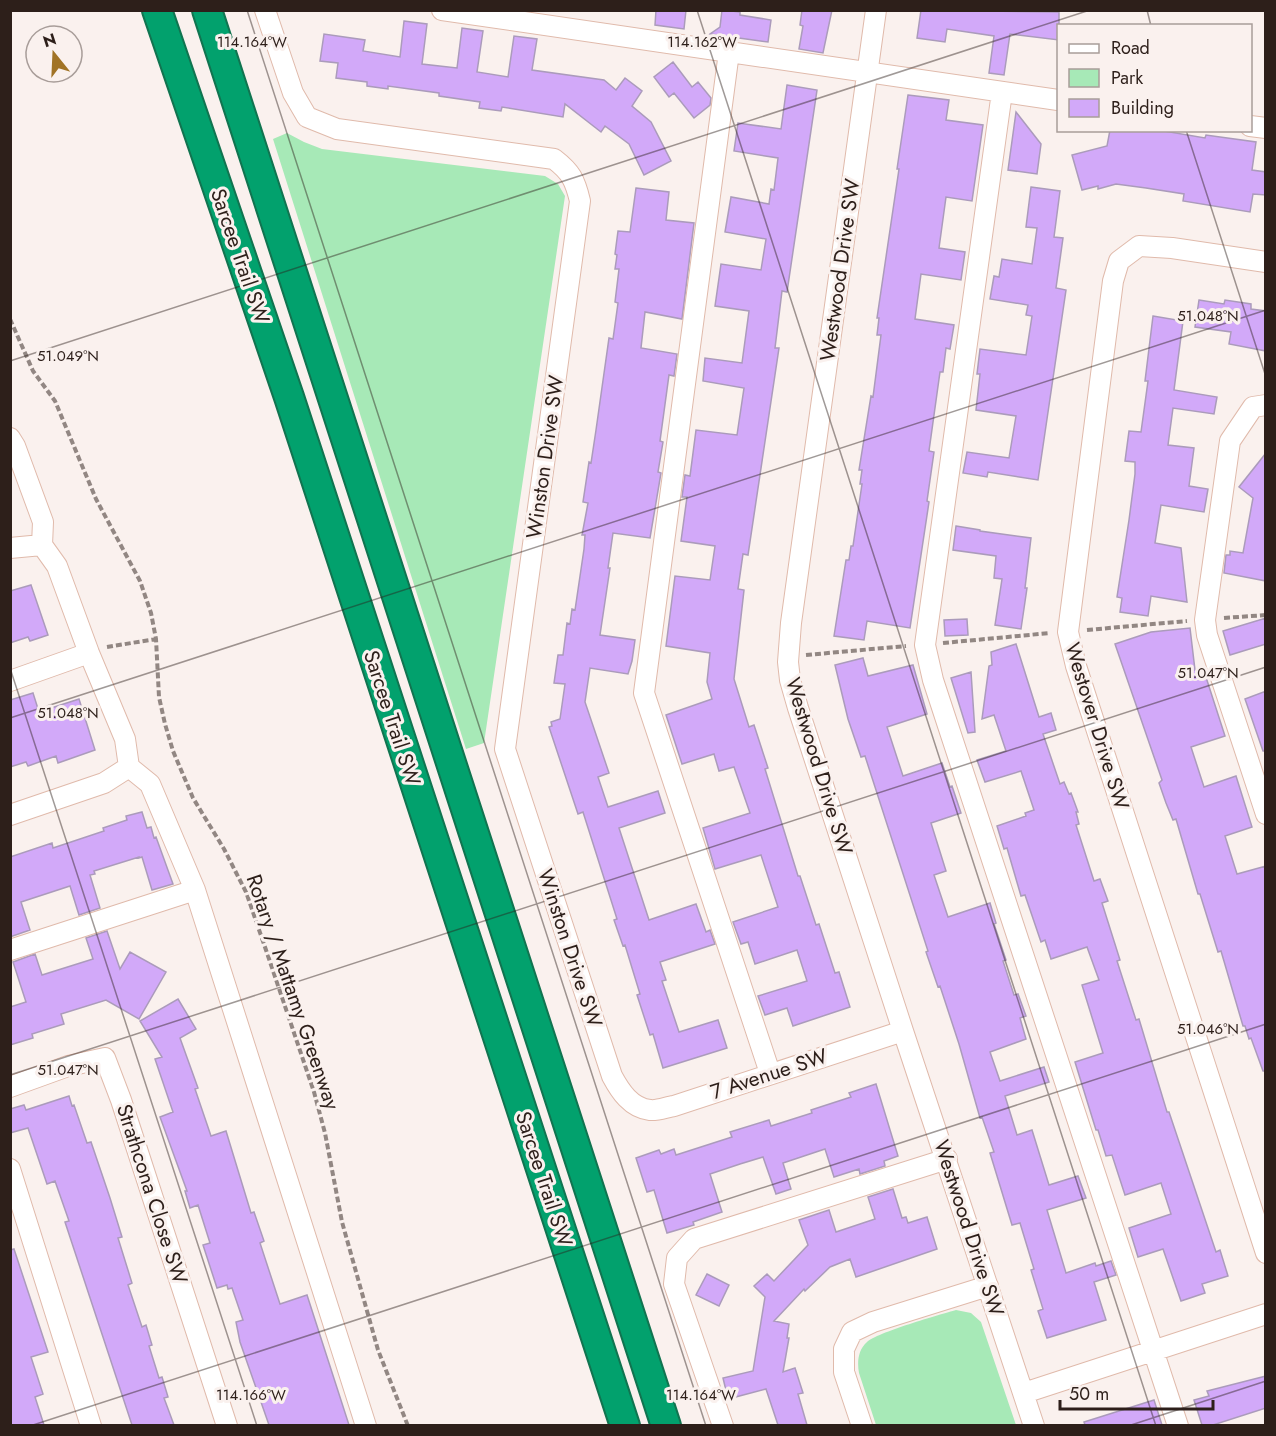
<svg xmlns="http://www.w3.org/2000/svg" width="1276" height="1436" font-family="Jost,sans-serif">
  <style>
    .green { fill: #a7e9b7 }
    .building { fill: #d2a9f9; stroke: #ab9bbb; stroke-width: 1.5 }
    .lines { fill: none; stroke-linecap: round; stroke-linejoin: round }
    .minor-casing { stroke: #e0baab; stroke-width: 22 }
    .highway-casing { stroke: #117450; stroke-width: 32 }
    .path { stroke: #928783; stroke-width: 4; stroke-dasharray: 6 3; stroke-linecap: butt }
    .minor { stroke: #fff; stroke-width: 20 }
    .highway { stroke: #02a16d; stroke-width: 28 }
    .ticks { fill: none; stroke: #2d1f1a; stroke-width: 1.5; stroke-opacity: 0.45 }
    .labels { text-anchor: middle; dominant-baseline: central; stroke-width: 6; stroke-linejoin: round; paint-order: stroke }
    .street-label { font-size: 21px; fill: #2d1f1a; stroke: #faf1ee }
    .ticks-label { font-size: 15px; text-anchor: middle; fill: #2d1f1a; stroke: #faf1ee; stroke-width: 6; stroke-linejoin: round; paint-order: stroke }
  </style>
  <rect width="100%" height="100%" fill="#faf1ee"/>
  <!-- green -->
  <path class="green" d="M287 133 304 142 322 149 545 176 558 184 565 196 484 743 466 749 273 139Z
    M956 1310 971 1313 981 1322 1016 1425H876L859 1373C857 1362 858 1350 867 1342 876 1333 941 1314 956 1310Z"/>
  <!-- building -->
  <path class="building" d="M656 10H686L684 29 655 25Z
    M722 10 740 12V15L771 20 768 42 710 34 720 27Z
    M802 10H832L823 53 799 49 803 26 800 25Z
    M921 10 1059 12V40L1010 34 1004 75 989 73 994 36 947 29 945 42 917 38Z
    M404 21 427 24 422 64 457 68 462 28 483 31 477 72 508 77 514 36 537 39 532 70 604 80 616 90 625 78 642 91 632 106 651 122 671 161 644 175 629 144 605 126 601 132 565 104 563 117 502 107 501 111 479 108 480 102 439 96V93L388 86V89L367 86V82L336 78 338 63 320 61 324 34 365 40 363 51 400 57Z
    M673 62 692 87 698 82 711 98 710 105 694 118 674 93 669 97 654 77Z
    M787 85 817 90 787 292 782 291 775 348H779L748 555 743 554 738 589 744 590 734 679 749 727 754 725 768 768 765 769 798 876H800L816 925 819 924 835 973 839 972 850 1007 793 1026 787 1008 765 1015 758 996 807 981 797 950 755 964 748 942 741 944 733 922 778 907 761 855 715 869 703 828 750 813 734 767 719 771 714 754 682 764 666 715 712 699 707 682 710 653 666 646 675 576 710 580 715 546 681 541 687 497H682L685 475 690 476 696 430 737 435 744 388 703 381 705 358 742 363 749 311 715 306 721 264 761 270 766 239 725 232 731 197 769 204 771 189 774 190 778 158 734 151 738 123 781 129Z
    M908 95 949 100 946 120 983 125 972 201 946 197 939 248 965 252 961 280 921 274 915 319 954 325 950 349 946 348 943 372H940L929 451 934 452 927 501 929 502 910 628 867 621 864 640 834 636 846 560H849L851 546H853L862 484H860L862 470H859L871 396 873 397 881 335H877L879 318H877L899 169H897Z
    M1016 112 1041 144 1037 174 1008 170Z
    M1110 130H1158L1205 138 1206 135 1256 142 1252 170 1266 172V195L1253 194 1250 212 1183 201 1184 194 1146 188 1116 184 1098 189V186L1082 190 1072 155 1107 146Z
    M1031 187 1060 191 1054 237 1063 238 1056 288 1066 290 1038 480 988 472 987 477 963 473 967 452 1009 458 1016 416 976 410 980 374H977L980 349 1026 355 1032 316 1026 315 1028 305 990 299 994 276 999 277 1002 259 1032 264 1037 228 1026 227Z
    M636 188 669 192 666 220 694 223 682 319 645 312 641 348 677 354 674 376 669 375 660 441 663 442 658 472 661 473 650 538 613 533 608 568H610L600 635 635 640 632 661 628 674 590 668 585 702 609 773 598 777 608 807 658 791 665 813 619 828 649 920 696 904 706 932 710 930 715 944 660 962 666 980 662 981 679 1032 718 1020 727 1048 663 1068 653 1034 650 1035 637 995 640 994 625 945 623 946 614 920 617 919 583 812 578 814 549 727 552 726 551 722 560 719 565 684 554 683 558 655H563L567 623 570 624 572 609 575 610 584 549 585 535H582L588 503 583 502 589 462 591 463 596 430 609 338 613 339 618 303 615 302 619 269H615L617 255 615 254 618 231 630 232Z
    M1199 300 1224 304 1225 300 1251 304V309L1266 311V351L1229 344 1231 332 1195 327Z
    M1153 316 1183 321 1174 390 1217 397 1214 414 1173 408 1168 445 1194 448 1189 486 1208 489 1204 512 1161 505 1155 543 1181 548 1187 602 1151 596 1148 616 1120 612 1122 598 1117 597 1129 520 1135 474V462L1125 461 1129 431 1141 432 1148 381H1145Z
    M1266 453V581L1224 573 1226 555H1230V551L1243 553 1253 498 1239 487Z
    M956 526 980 530V531L1031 538 1025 588H1027L1021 629 995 625 1002 579 994 578 996 556 953 550Z
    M31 585 48 635 30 641 28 637 10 643V591Z
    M1266 618V644L1230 655 1223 631Z
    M967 619 968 635 945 636 944 620Z
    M1190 628 1195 670 1203 668 1225 736 1191 747 1204 787 1236 776 1252 827 1225 836 1237 874 1266 866V1071H1263L1251 1038 1249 1039 1245 1026H1243L1221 951 1218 952 1200 894H1198L1176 819 1173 820 1166 803 1159 783 1162 780 1115 644 1151 632Z
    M1016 644 1039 717 1051 713 1056 730 1043 734 1060 784 1064 782 1069 794 1071 793 1078 812H1076L1079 824 1076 825 1094 881 1100 879 1108 901 1102 903 1120 960 1117 961 1136 1020 1139 1019 1167 1112H1169L1216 1252 1220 1250 1228 1276 1202 1284 1205 1293 1181 1301 1163 1249 1138 1257 1129 1228 1171 1214 1161 1183 1125 1195 1112 1155 1106 1156 1098 1130H1096L1075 1062 1103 1053 1082 985 1099 980 1087 947 1051 959 1045 940 1041 942 1025 895 1021 896 1007 848 1004 849 997 826 1026 816 1025 813 1034 810 1021 771 985 782 977 760 1006 751 994 715 982 719 989 666 992 665 991 652Z
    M863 658 868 676 913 665 927 714 887 727 903 776 942 763 950 787 952 786 961 813 931 823 946 871 934 875 948 917 990 903 996 923 994 924 1006 960 1003 961 1014 995 1018 994 1026 1016 1020 1018 1026 1039 990 1052 1000 1081 1044 1067 1049 1082 1005 1096 1017 1135 1032 1130 1049 1185 1078 1176 1086 1198 1047 1210 1066 1273 1095 1263 1096 1266 1111 1261 1116 1275 1094 1282 1106 1320 1047 1338 1038 1311 1043 1309 1031 1270 1034 1269 1020 1223 1012 1225 990 1153 994 1152 982 1117 980 1118 959 1044 940 986 938 987 926 952 928 951 865 756 861 757 848 719 835 665Z
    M971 672 975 732 968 733 951 678Z
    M1266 691V751H1263L1245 699Z
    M33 693 39 712 79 699 95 750 58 763 56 756 28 766 26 762 10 767V700Z
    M142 812 147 828 151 827 154 838 156 837 173 884 152 890 142 857 139 858V857L94 871 95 874 90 875 100 908 79 915 70 886 21 902 30 930 10 937V857L52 843 53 848 104 831 103 828 127 820 126 816Z
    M107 931 120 969 130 952 166 972 139 1019 106 1000 61 1014 64 1024 32 1034 33 1038 10 1045V1007L26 1002 13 962 35 954 42 975 93 959 86 938Z
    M178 999 196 1029 180 1038 198 1088 195 1089 211 1136 226 1131 251 1213 254 1212 264 1241 260 1243 280 1304 307 1295 349 1425H269L240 1342 236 1322 243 1320 232 1288 228 1289 227 1285 217 1288 203 1245 210 1243 198 1205 190 1208 185 1191H187L160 1117 173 1112 155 1059 162 1057 140 1021Z
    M876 1084 898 1156 884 1161 885 1166 860 1174 859 1169 834 1177 825 1149 783 1163 791 1189 776 1194 763 1157 740 1164 710 1174 722 1212 693 1222 694 1225 667 1233 654 1190 647 1192 636 1158 659 1150 661 1154 674 1149 676 1155 732 1137 730 1132 769 1120 771 1126 812 1113 811 1110 851 1097 849 1093Z
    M69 1096 72 1106 74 1105 87 1143 91 1142 110 1198 122 1237 118 1238 132 1283 128 1285 142 1327 146 1325 152 1345 149 1346 159 1378 162 1377 168 1397 164 1398 174 1425H132L65 1222 69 1221 55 1181 47 1184 28 1128 10 1133V1109L24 1105 26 1110Z
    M893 1189 902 1218 906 1217 908 1223 927 1217 937 1249 856 1277 850 1259 830 1267 805 1291 804 1289 774 1321 789 1324 787 1338H789L783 1372 795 1368 803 1393 798 1394 807 1425H778L766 1389 728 1399 723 1378 753 1371 765 1297 754 1286 767 1274 774 1281 808 1245 799 1220 829 1210 836 1232 875 1219 868 1197Z
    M14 1249 48 1352 31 1357 43 1394 35 1397 44 1425H10V1250Z
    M707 1274 729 1285 719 1306 696 1295Z
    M1266 1376V1408L1213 1425H1202L1194 1400 1209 1396 1207 1391Z
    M1154 1400 1162 1425H1085L1084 1422Z"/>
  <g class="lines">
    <!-- minor casing -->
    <g class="minor-casing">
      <path id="minor" d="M265 10 293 93 307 117 337 129 554 159C571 172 575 180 580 201L505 749 612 1076C620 1091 631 1108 650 1110 657 1111 667 1107 674 1106L903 1031
        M442 10 1058 100
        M876 10 791 623 788 662 790 680 798 708 903 1031 1034 1426
        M729 52 644 693 770 1073
        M1002 92 925 645 933 680 1178 1426
        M1250 126 1266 128
        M1266 262 1172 248 1139 246 1119 261 1113 281 1068 632 1076 666 1266 1253
        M1266 405 1253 407 1230 441 1205 620 1207 635 1266 814
        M10 438 15 446 43 522 42 545
        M10 548 42 545 57 566 89 653 125 739 129 767 104 783 10 815
        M10 681 89 653
        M129 767 150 784 195 890 366 1426
        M10 950 195 890
        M10 1087 68 1066 105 1058 121 1100 227 1426
        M10 1169 91 1426
        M1024 1393 1266 1314
        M723 1426 674 1284 677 1258 694 1239 947 1159
        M862 1426 844 1372V1349L852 1332 873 1322 988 1286"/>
    </g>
    <!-- highway casing -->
    <g class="highway-casing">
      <path id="highway" d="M157 10 289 397 625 1426
        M207 10 666 1426"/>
    </g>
    <!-- path -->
    <path class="path" d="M10 319 33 371 55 401 96 499 140 581 151 613 156 639 159 697 165 724 173 751 193 798 224 849 246 892 266 950 314 1092 325 1133 342 1222 378 1350 408 1426
      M1224 618 1266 615
      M1087 630 1187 621
      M943 643 1050 633
      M107 647 156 639
      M806 655 906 646"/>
    <!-- minor -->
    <use href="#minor" class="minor"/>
    <!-- highway -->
    <use href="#highway" class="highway"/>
  </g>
  <!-- ticks -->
  <path class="ticks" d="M247 10 706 1426M697 10 1156 1426M1147 10 1151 26M1186 130 1266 377M10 361 1090 10M10 668 257 1426M10 718 1266 310M10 1075 1266 667M30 1426 1266 1024M1128 1426 1266 1381"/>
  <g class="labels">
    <!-- street labels -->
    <g class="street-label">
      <text transform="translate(240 256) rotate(71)">Sarcee Trail SW</text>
      <text transform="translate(840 270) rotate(-82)">Westwood Drive SW</text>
      <text transform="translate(545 457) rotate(-82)">Winston Drive SW</text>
      <text transform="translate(392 718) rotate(72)">Sarcee Trail SW</text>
      <text transform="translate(1097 726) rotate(73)">Westover Drive SW</text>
      <text transform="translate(819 766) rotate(73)">Westwood Drive SW</text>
      <text transform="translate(570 948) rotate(72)">Winston Drive SW</text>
      <text transform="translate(293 992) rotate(71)">Rotary / Mattamy Greenway</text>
      <text transform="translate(769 1074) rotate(-18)">7 Avenue SW</text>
      <text transform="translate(544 1179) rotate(72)">Sarcee Trail SW</text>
      <text transform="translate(152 1194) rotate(72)">Strathcona Close SW</text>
      <text transform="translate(969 1228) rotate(72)">Westwood Drive SW</text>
    </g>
  </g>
  <g class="ticks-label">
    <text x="252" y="47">114.164°W</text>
    <text x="702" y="47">114.162°W</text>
    <text x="1208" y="321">51.048°N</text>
    <text x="68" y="361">51.049°N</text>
    <text x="1208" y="678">51.047°N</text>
    <text x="68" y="718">51.048°N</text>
    <text x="1208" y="1034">51.046°N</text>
    <text x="68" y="1075">51.047°N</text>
    <text x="251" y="1400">114.166°W</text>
    <text x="701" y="1400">114.164°W</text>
  </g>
  <!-- border -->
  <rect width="1276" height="1436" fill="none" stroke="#2d1f1a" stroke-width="24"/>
  <!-- legend -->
  <rect x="1057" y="24" width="195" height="108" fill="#faf1ee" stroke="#a89d99" stroke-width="1.5"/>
  <rect x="1069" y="44" width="30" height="9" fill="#ffffff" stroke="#a89d99" stroke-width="1.5"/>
  <text x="1111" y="54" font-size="18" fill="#2d1f1a">Road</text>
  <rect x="1069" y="69" width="30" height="18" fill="#a7e9b7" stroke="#a89d99" stroke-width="1.5"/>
  <text x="1111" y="84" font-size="18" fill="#2d1f1a">Park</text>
  <rect x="1069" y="99" width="30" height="18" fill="#d2a9f9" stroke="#a89d99" stroke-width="1.5"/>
  <text x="1111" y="114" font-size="18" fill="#2d1f1a">Building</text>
  <!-- north arrow -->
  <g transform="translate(54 54) rotate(342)"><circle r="28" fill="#faf1ee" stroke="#a89d99" stroke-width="1.5"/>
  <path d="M0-4.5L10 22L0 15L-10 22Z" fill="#a17325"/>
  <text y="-9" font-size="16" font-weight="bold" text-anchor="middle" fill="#2d1f1a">N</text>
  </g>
  <!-- scale -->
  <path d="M1060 1400v9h153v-9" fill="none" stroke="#2d1f1a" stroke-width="3"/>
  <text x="1069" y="1400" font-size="18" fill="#2d1f1a" stroke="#faf1ee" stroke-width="4.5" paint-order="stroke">50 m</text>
</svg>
